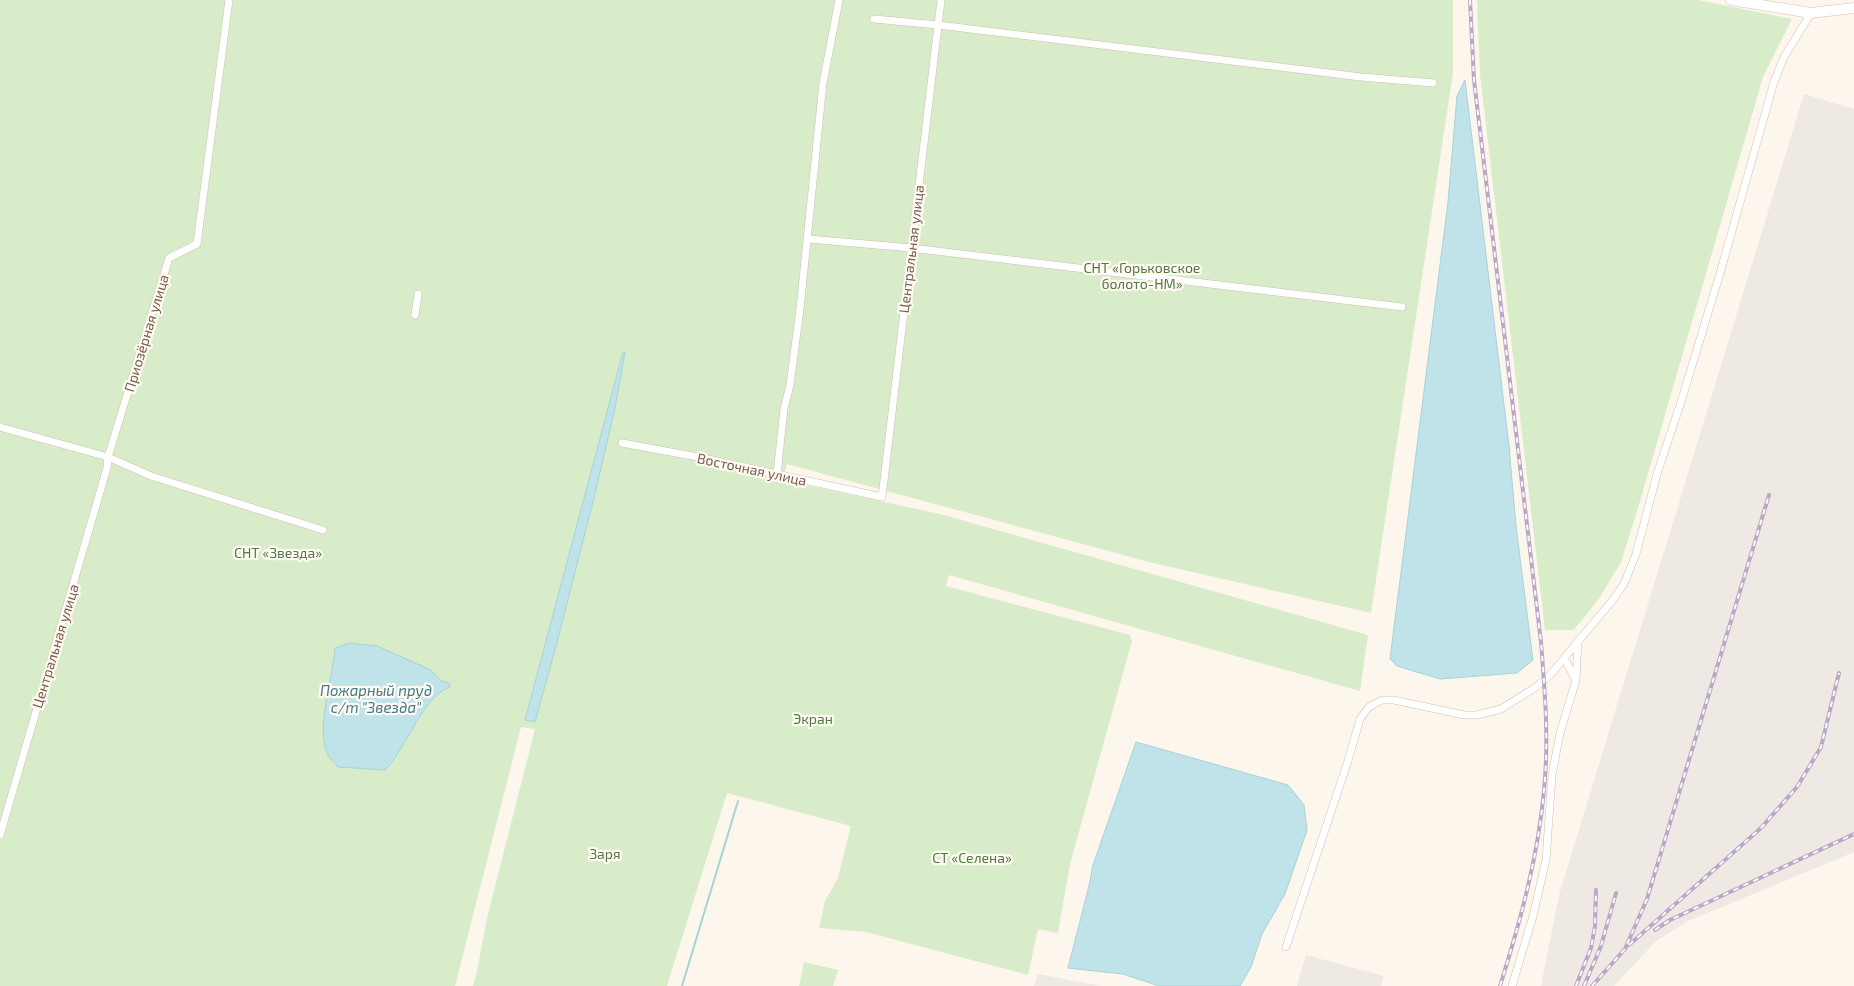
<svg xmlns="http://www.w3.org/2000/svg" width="1854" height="986" font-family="'Exo 2',sans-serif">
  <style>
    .industrial { fill: #efe9e4 }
    .green { fill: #d8ecc9 }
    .water { fill: #bfe3e8; stroke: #a5d3da }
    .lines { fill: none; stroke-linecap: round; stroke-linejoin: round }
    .stream { stroke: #a5d3da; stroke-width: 2 }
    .street-casing { stroke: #d1beb0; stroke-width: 8 }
    .secondary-casing { stroke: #d6c0b0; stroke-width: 11 }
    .street { stroke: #fff; stroke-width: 7 }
    .secondary { stroke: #fff; stroke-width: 10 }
    .rail-casing { stroke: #b9a8c9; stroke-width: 4 }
    .rail { stroke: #fffaf3; stroke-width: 2; stroke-dasharray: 5.5; stroke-linecap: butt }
    .labels { text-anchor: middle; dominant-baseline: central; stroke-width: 4.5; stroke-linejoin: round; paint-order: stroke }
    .street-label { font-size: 14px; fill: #7a5c4d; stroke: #fffaf3 }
    .park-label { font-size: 14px; fill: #537a41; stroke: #fffaf3 }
    .water-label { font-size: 15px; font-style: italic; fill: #437c86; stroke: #fffaf3 }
  </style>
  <rect width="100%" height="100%" fill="#fdf6ec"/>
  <!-- industrial -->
  <path class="industrial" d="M1804 94 1854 109V852L1686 922 1655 942 1614 986H1541L1559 895Z
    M1306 955 1384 976 1381 986H1297Z
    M1038 973V974L1102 986H1034Z"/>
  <!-- green -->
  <path class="green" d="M0 0H1453V73L1371 613 1153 563 787 464 782 480 940 514 1368 635 1360 691 949 575 946 586 1130 635 1132 641 1070 864 1058 933 1038 929 1028 975 866 932 819 928 825 901 838 878 851 826 727 793 667 986H473L477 971 487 918 535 729 521 727 455 986H0Z
    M1477 0H1698L1792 19 1763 77 1638 508 1621 562 1598 600 1574 630H1545L1480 74Z
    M804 962 838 970 833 986H799Z"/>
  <!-- water -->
  <path class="water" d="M1465 80 1509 446 1516 526 1533 660 1517 673 1440 679 1397 666 1390 659 1448 202 1457 96Z
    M623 352H625L615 408 594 498 556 646 535 722 525 720Z
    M349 643 377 646 431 670 441 681 449 683 450 687C422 697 407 748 385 770L338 767C335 763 330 759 328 755 315 729 333 678 335 648Z
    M1136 742 1288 785 1304 805 1307 830 1285 894 1262 934 1251 967 1240 986H1159L1123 974 1068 968 1089 886 1093 865Z"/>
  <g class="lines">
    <!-- stream -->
    <path class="stream" d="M682 986 738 801"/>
    <!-- street casing -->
    <g class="street-casing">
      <path id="street" d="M229 0 197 244 169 258 108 457 151 476 323 530
        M874 19 938 25 1361 77 1433 83
        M809 239 911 248 1402 307
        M415 315 418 294
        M0 427 108 457 107 468 0 835
        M622 443 703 458 882 497 941 0
        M777 474 784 409 790 385 800 309 823 83 839 0
        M1564 658 1576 680
        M1286 947 1348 761 1360 719 1369 707 1382 700H1394L1464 715H1477L1501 709 1536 687 1550 675 1612 601 1624 584 1636 554 1657 474 1682 399 1721 270 1774 82 1784 57 1811 13
        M1512 986 1533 916 1546 860 1552 775 1560 733 1576 680 1578 641"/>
    </g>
    <!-- secondary casing -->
    <g class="secondary-casing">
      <path id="secondary" d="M1731 0 1811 13 1854 8"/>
    </g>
    <!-- street -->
    <use href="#street" class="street"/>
    <!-- secondary -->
    <use href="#secondary" class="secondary"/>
    <!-- rail casing -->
    <g class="rail-casing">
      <path id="rail" d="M1470 0 1474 80 1541 642C1545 692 1549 741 1544 790 1538 858 1520 922 1500 986
        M1655 930 1670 920 1854 834
        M1629 945 1761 828 1797 787 1821 747 1839 673
        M1576 986 1591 948 1595 926 1596 890
        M1584 986 1601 946 1616 893
        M1592 986 1625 949 1647 899 1769 495"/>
    </g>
    <!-- rail -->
    <use href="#rail" class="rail"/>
  </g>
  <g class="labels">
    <!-- street labels -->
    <g class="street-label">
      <text transform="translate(911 249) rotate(-83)">Центральная улица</text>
      <text transform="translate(146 333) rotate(-73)">Приозёрная улица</text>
      <text transform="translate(752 469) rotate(12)">Восточная улица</text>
      <text transform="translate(55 646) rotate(-73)">Центральная улица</text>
    </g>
    <!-- park labels -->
    <g class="park-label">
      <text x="1142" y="267">СНТ «Горьковское<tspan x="1142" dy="16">болото-НМ»</tspan></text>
      <text x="278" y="552">СНТ «Звезда»</text>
      <text x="813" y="718">Экран</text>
      <text x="605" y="853">Заря</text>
      <text x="972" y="857">СТ «Селена»</text>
    </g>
    <!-- water labels -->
    <g class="water-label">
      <text x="376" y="690">Пожарный пруд<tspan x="376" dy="17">с/т "Звезда"</tspan></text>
    </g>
  </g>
</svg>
